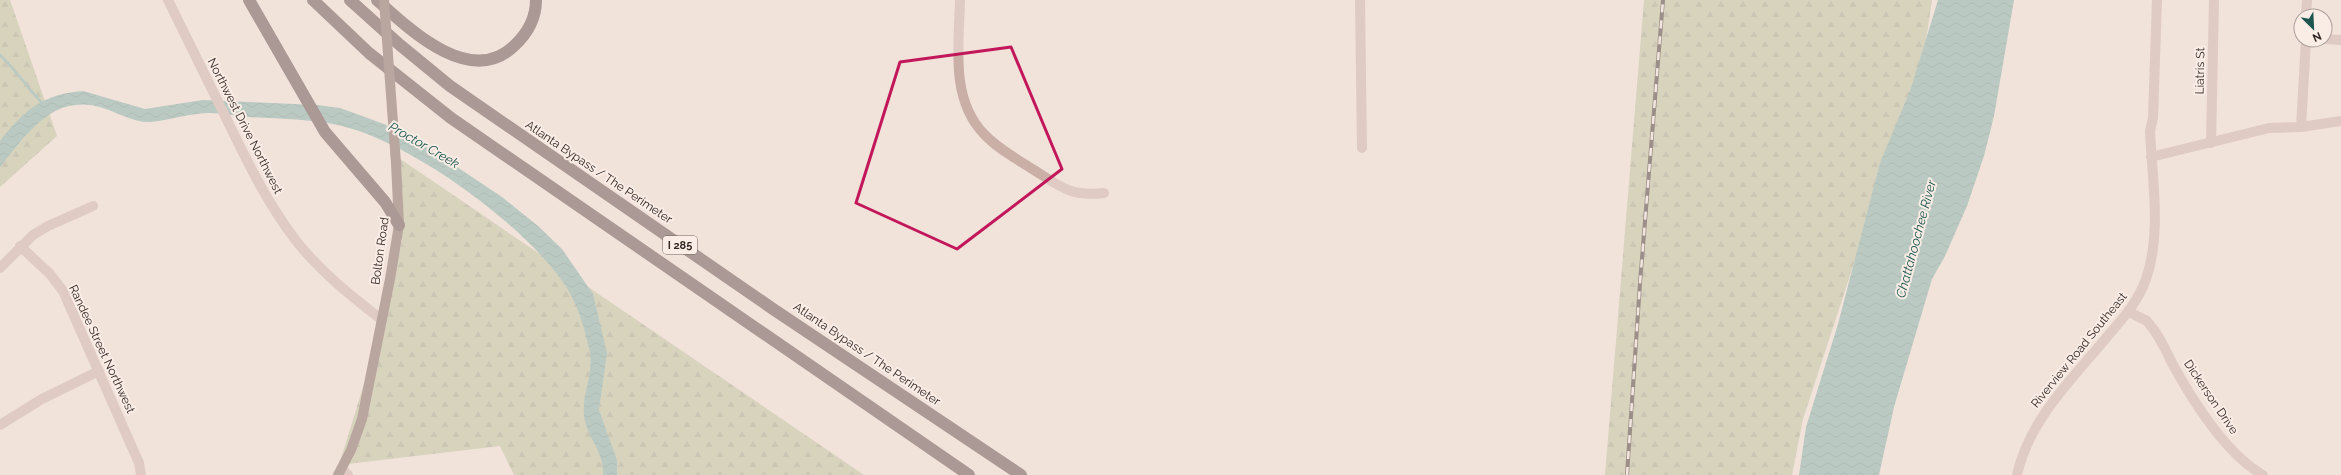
<svg xmlns="http://www.w3.org/2000/svg" width="2341" height="475" font-family="Raleway,sans-serif">
  <style>
    .forest { fill: url(#forest-firs) }
    .water { fill: url(#water-waves) }
    .lines { fill: none; stroke-linecap: round; stroke-linejoin: round }
    .stream { stroke: #79aea6; stroke-width: 2.5 }
    .minor { stroke: #c9afa6; stroke-width: 10 }
    .major { stroke: #775d58; stroke-width: 10 }
    .highway { stroke: #56413e; stroke-width: 12 }
    .rail-casing { stroke: #352927; stroke-width: 4 }
    .rail { stroke: #f9ede6; stroke-width: 2.5; stroke-dasharray: 8; stroke-linecap: butt }
    .major-bridge { stroke: #775d58; stroke-width: 10 }
    .marked { fill: none; stroke: #c2185b; stroke-width: 3; stroke-linejoin: round }
    .labels { text-anchor: middle; dominant-baseline: central; stroke-width: 4; stroke-linejoin: round; paint-order: stroke }
    .shield { fill: #f9ede6; stroke: #706460; stroke-width: 1 }
    .shield-label { font-size: 11px; font-weight: bold; fill: #352927 }
    .street-label { font-size: 12px; fill: #352927; stroke: #f9ede6 }
    .water-label { font-size: 13px; font-style: italic; fill: #1d564f; stroke: #f9ede6 }
  </style>
  <defs>
    <pattern id="forest-firs" width="22" height="20" patternUnits="userSpaceOnUse"><rect width="22" height="20" fill="#bac09a"/><path d="M5 1l3.5 6h-7zM16 11l3.5 6h-7z" fill="#a0a585"/></pattern>
    <pattern id="water-waves" width="16" height="10" patternUnits="userSpaceOnUse"><rect width="16" height="10" fill="#79aea6"/><path d="M0 5q4-4 8 0t8 0" fill="none" stroke="#648e87"/></pattern>
  </defs>
  <rect width="100%" height="100%" fill="#f1e2da"/>
  <!-- forest -->
  <path class="forest" d="M0 0H10L57 136 0 187Z
    M1644 0H1932L1922 67 1873 205 1803 419 1792 475H1605Z
    M390 152 864 475H514L500 446 339 465 379 335 402 241Z"/>
  <!-- water -->
  <path class="water" d="M1938 0H2014L1994 116 1984 156 1967 206 1945 256 1932 279 1894 407 1879 475H1799L1806 427 1838 324 1880 163 1911 88Z
    M83 91 145 109 203 100 317 105 340 108 384 124 424 145 502 197 538 226 562 249 593 294 607 353 599 410 617 460V475H603C605 452 586 437 584 415 582 391 595 373 589 348 584 327 578 306 567 288 526 225 410 141 338 125 309 119 278 119 248 117 236 116 223 113 210 113 190 113 171 120 151 122 134 123 119 113 103 108 53 92 27 134 0 167V141C24 110 43 94 83 91Z"/>
  <g class="lines">
    <!-- stream -->
    <path class="stream" d="M0 55C16 70 28 89 43 104"/>
    <!-- minor -->
    <path class="minor" d="M168 0C188 40 207 80 227 120 248 163 267 203 297 242 321 272 351 296 382 320
      M960 0C959 45 950 99 984 134 998 149 1017 159 1034 170 1061 187 1071 197 1104 193
      M1360 0 1362 148
      M2306 16 2307 0
      M2325 39 2341 40
      M2301 127 2306 40
      M2211 143 2214 0
      M2151 157 2269 128 2301 127 2341 121
      M20 246 50 274 63 291 139 463 141 475
      M0 268 33 235 48 226 93 206
      M2129 312 2147 321 2154 330C2162 341 2167 353 2173 365 2193 401 2227 455 2263 475
      M0 425 42 399 99 371
      M342 469 348 475
      M2017 475C2029 420 2072 379 2107 337 2123 318 2138 302 2146 279 2162 233 2152 179 2150 131L2153 118 2157 0"/>
    <!-- major -->
    <path class="major" d="M338 475 351 450 362 419 390 279 399 225 396 163"/>
    <!-- highway -->
    <path class="highway" d="M249 0 325 132 385 202 399 225
      M313 0 369 53 451 118 969 475
      M350 0 400 45 450 86 773 309 1021 475
      M377 0C409 29 470 88 514 46 528 33 536 18 536 0"/>
    <!-- rail casing -->
    <g class="rail-casing">
      <path id="rail" d="M1627 475 1640 283 1663 0"/>
    </g>
    <!-- rail -->
    <use href="#rail" class="rail"/>
    <!-- major-bridge -->
    <path class="major-bridge" d="M384 0 396 163"/>
  </g>
  <!-- marked area -->
  <path d="M0 0H2341V475H0ZM1011 47 1062 169 957 249 856 203 900 62Z" fill="#f1e2da" fill-opacity=".55" fill-rule="evenodd"/>
  <path class="marked" d="M1011 47 1062 169 957 249 856 203 900 62Z"/>
  <g class="labels">
    <!-- shield labels -->
    <rect class="shield" x="663" y="236" width="34" height="18" rx="3"/>
    <g class="shield-label">
      <text x="680" y="245">I 285</text>
    </g>
    <!-- street labels -->
    <g class="street-label">
      <text transform="translate(2200 71) rotate(-89)">Liatris St</text>
      <text transform="translate(245 126) rotate(63)">Northwest Drive Northwest</text>
      <text transform="translate(599 172) rotate(34)">Atlanta Bypass / The Perimeter</text>
      <text transform="translate(380 251) rotate(-82)">Bolton Road</text>
      <text transform="translate(102 349) rotate(65)">Randee Street Northwest</text>
      <text transform="translate(2079 350) rotate(-51)">Riverview Road Southeast</text>
      <text transform="translate(867 354) rotate(34)">Atlanta Bypass / The Perimeter</text>
      <text transform="translate(2211 397) rotate(56)">Dickerson Drive</text>
    </g>
    <!-- water labels -->
    <g class="water-label">
      <text transform="translate(424 145) rotate(30)">Proctor Creek</text>
      <text transform="translate(1916 239) rotate(-75)">Chattahoochee River</text>
    </g>
  </g>
  <!-- north arrow -->
  <g transform="translate(2313 28) rotate(156)"><circle r="19" fill="#f9ede6" stroke="#ab9f9a"/>
  <path d="M0-3L7 15L0 10L-7 15Z" fill="#1d564f"/>
  <text y="-6" font-size="11" font-weight="bold" text-anchor="middle" fill="#352927">N</text>
  </g>
</svg>
